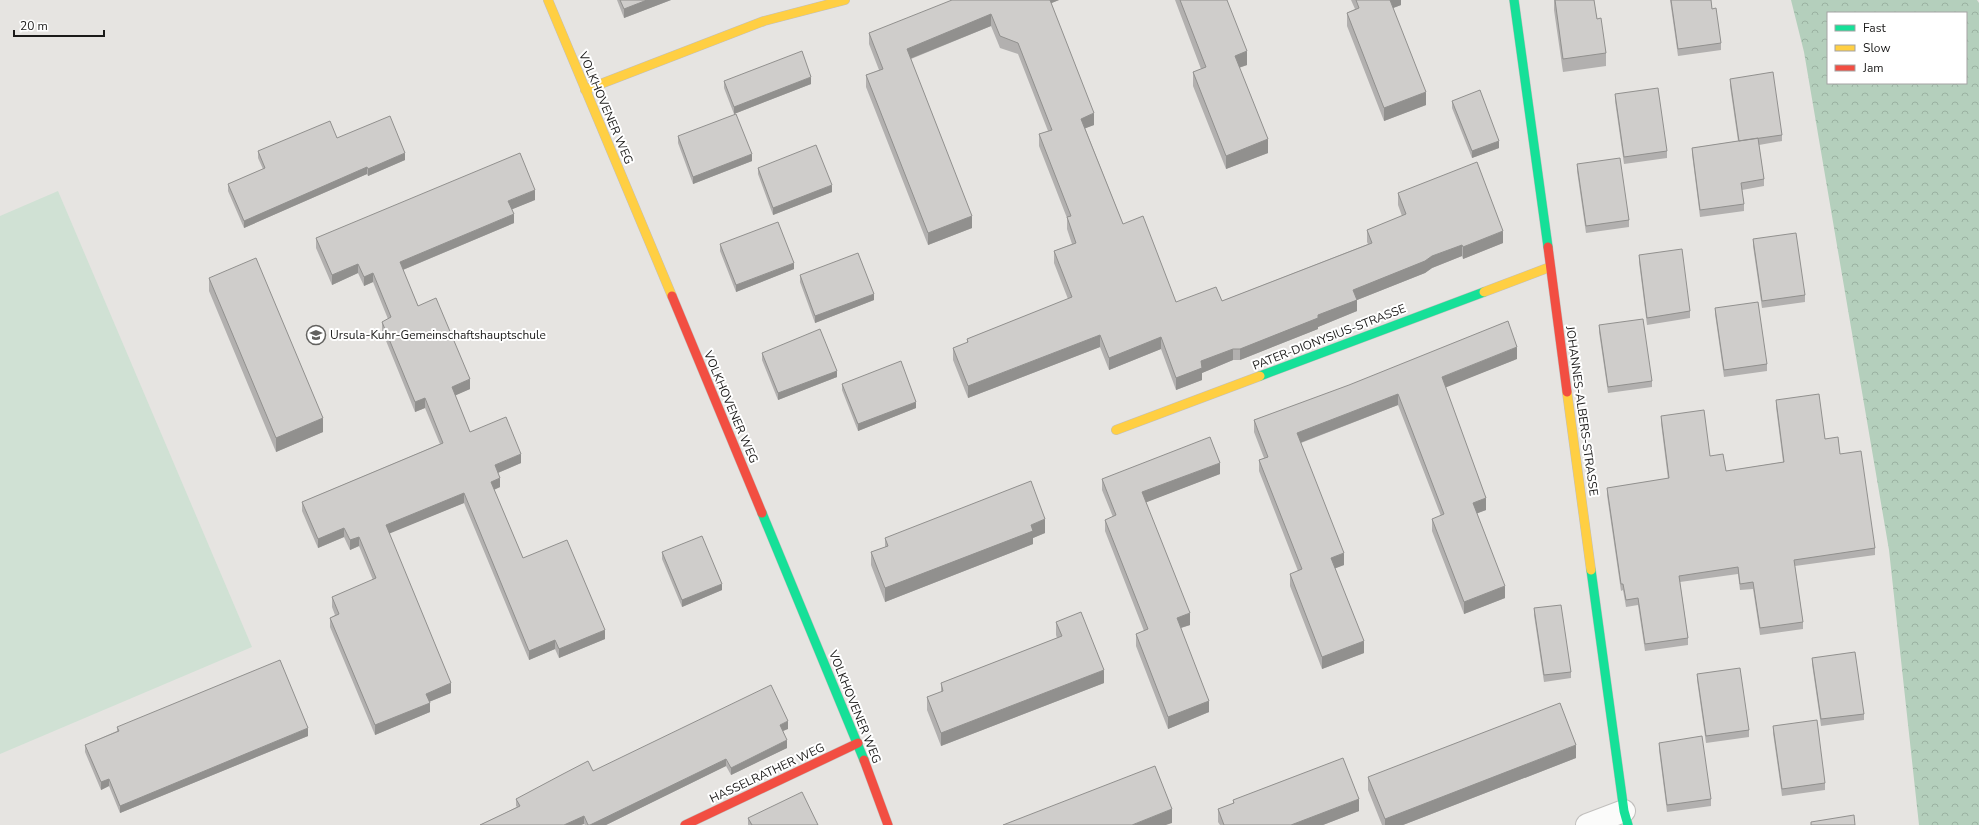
<svg xmlns="http://www.w3.org/2000/svg" width="1979" height="825" font-family="'Nunito Sans',sans-serif">
  <style>
    .forest { fill: url(#forest-crowns); fill-rule: evenodd }
    .garden { fill: #d0e1d4 }
    .lines { fill: none; stroke-linecap: round; stroke-linejoin: round }
    .street-casing { stroke: #c1bfbd; stroke-width: 24 }
    .fast-casing { stroke: #c1bfbd; stroke-width: 10 }
    .slow-casing { stroke: #c1bfbd; stroke-width: 10 }
    .jam-casing { stroke: #c1bfbd; stroke-width: 10 }
    .street { stroke: #fbfbfa; stroke-width: 22 }
    .fast { stroke: #16e098; stroke-width: 9 }
    .slow { stroke: #ffcf43; stroke-width: 9 }
    .jam { stroke: #f24e42; stroke-width: 9 }
    .wall { fill: #b2b0af }
    .shaded-wall { fill: #91908e }
    .building { fill: #cfcdcb; stroke: #91908e }
    .labels { text-anchor: middle; dominant-baseline: central; stroke-width: 4; stroke-linejoin: round; paint-order: stroke }
    .street-label { font-size: 12px; fill: #1b1a19; stroke: #fff }
    .poi-label { font-size: 12px; fill: #1b1a19; stroke: #fff; text-anchor: start }
  </style>
  <defs>
    <pattern id="forest-crowns" width="20" height="18" patternUnits="userSpaceOnUse"><rect width="20" height="18" fill="#b4cfbc"/><path d="M2 6a3 3 0 1 1 6 0M12 15a3 3 0 1 1 6 0" fill="none" stroke="#9ab1a1"/></pattern>
  </defs>
  <rect width="100%" height="100%" fill="#e6e4e1"/>
  <!-- forest -->
  <path class="forest" d="M1791 0H1977L1979 3V825H1919L1889 550 1804 52ZM1828 13H1966V83H1828Z"/>
  <!-- garden -->
  <path class="garden" d="M58 191 252 647 0 754V216Z"/>
  <g class="lines">
    <!-- street casing -->
    <g class="street-casing">
      <path id="street" d="M1587 825 1624 811"/>
    </g>
    <!-- fast casing -->
    <g class="fast-casing">
      <path id="fast" d="M1514 0 1548 247
        M1260 376 1484 292
        M762 513 864 760
        M1591 570 1624 811 1628 825"/>
    </g>
    <!-- slow casing -->
    <g class="slow-casing">
      <path id="slow" d="M548 0 672 296
        M585 90 764 21 845 0
        M1484 292 1550 267
        M1567 392 1591 570
        M1116 430 1260 376"/>
    </g>
    <!-- jam casing -->
    <g class="jam-casing">
      <path id="jam" d="M1548 247 1567 392
        M672 296 762 513
        M864 760 888 825
        M685 825 858 743"/>
    </g>
    <!-- street -->
    <use href="#street" class="street"/>
    <!-- fast -->
    <use href="#fast" class="fast"/>
    <!-- slow -->
    <use href="#slow" class="slow"/>
    <!-- jam -->
    <use href="#jam" class="jam"/>
  </g>
  <!-- wall -->
  <path class="wall" d="M617 0H671L624 18Z
    M960 0H1059L1051 3 1094 125 1085 128 1123 224 1176 302 1222 301 1368 244 1367 242V230L1402 216 1398 205V193L1503 243 1463 259 1462 256 1432 268 1425 273 1357 300V311L1318 327V329L1240 360H1233L1202 373V380L1176 390 1161 349 1109 370 1100 347 968 398 953 360V348L967 343V339L1068 299 1054 263V251L1072 244 1067 229V218L1039 146V134L1048 131 1018 54 1000 48 991 26 911 59 972 228 928 245 866 87V75L879 70 869 44V33Z
    M1175 0H1227L1247 65 1239 68 1268 153 1226 169 1193 86V72L1201 69Z
    M1351 0H1401V5L1393 8 1426 105 1384 121 1347 26V13L1355 9Z
    M1554 0H1594L1597 19 1606 53V66L1563 72 1554 10Z
    M1670 0H1711L1712 9 1721 43V50L1678 56Z
    M1730 79 1782 135V141L1759 145 1764 179V186L1742 190 1744 204V211L1700 217 1692 154V148L1738 141 1730 86Z
    M724 81 811 84 734 114 724 88Z
    M1615 94 1667 151V158L1624 164 1615 101Z
    M1452 101 1499 148 1472 158 1452 108Z
    M678 136 752 161 693 184 678 143Z
    M337 138 405 160 368 176 367 174 244 228 228 191V184L263 169 258 158V151Z
    M1577 164 1629 220V227L1586 233 1577 171Z
    M758 168 832 192 773 215 758 174Z
    M535 200 512 209 514 223 403 270 418 306 470 389 455 395 470 432 521 463 498 473 500 487 494 490 523 558 605 639 559 658 555 649 529 660 464 503 389 533 451 693 429 702 430 712 375 735 330 627V618L335 615 332 607V597L373 580 359 546 350 550 344 537 318 548 302 511V502L440 444 425 408 415 412 382 331V322L388 319 373 282 364 286 358 273 332 285 316 248V238Z
    M1753 239 1805 295V302L1762 308 1753 246Z
    M720 244 794 269 736 292 720 251Z
    M1639 255 1690 311V318L1647 325 1639 262Z
    M800 275 874 300 815 323 800 282Z
    M209 278 323 432 276 452 209 291Z
    M1715 308 1767 364V371L1724 377 1715 314Z
    M1599 325 1652 381V387L1608 393 1599 332Z
    M762 353 837 377 778 400 762 360Z
    M1517 359 1445 387 1486 510 1477 513 1505 598 1464 614 1432 531V519L1441 516 1398 405 1301 443 1344 565 1335 568 1364 653 1322 669 1290 586V574L1298 571 1259 471V460L1264 458 1254 432V420Z
    M842 384 916 408 858 431 842 390Z
    M1776 400 1825 439 1840 454 1875 548V555L1795 566 1803 622V629L1760 635 1753 589 1740 590 1738 574 1680 582 1688 638V645L1645 651 1638 605 1626 607 1623 590 1621 591 1607 495V488L1668 479 1661 423V416L1710 456 1726 471 1783 462 1776 407Z
    M1220 474 1146 502 1190 625 1181 628 1209 712 1168 729 1136 646V634L1144 631 1105 531V520L1113 517 1102 490V479Z
    M1045 533 1033 538V544L885 602 871 565V552L885 547V538Z
    M662 552 722 590 682 607 662 559Z
    M1534 608 1571 672V678L1544 682 1534 615Z
    M1056 622 1104 683 941 746 927 710V697L941 692V683L1057 638 1056 635Z
    M1812 658 1864 714V720L1821 726 1812 664Z
    M1697 674 1749 730V737L1706 743 1697 680Z
    M1773 726 1825 783V790L1782 796 1773 733Z
    M117 727 308 736 120 813 109 786 101 790 85 752V745L117 731Z
    M788 729 783 731 787 748 731 775 726 766 606 825H585L584 824 581 825H480L517 807 516 806V799L593 771Z
    M1659 743 1711 799V806L1667 812 1659 750Z
    M1576 758 1403 825H1382L1368 790V777Z
    M1233 800 1359 811 1323 825H1220L1218 822V809L1233 804Z
    M748 818 818 825H748Z"/>
  <!-- shaded-wall -->
  <path class="shaded-wall" d="M647 0H671L624 18V9Z
    M1047 0H1059L1047 5Z
    M1388 0H1401V5L1388 10Z
    M991 14V26L907 60V49Z
    M1247 51V65L1235 69V56Z
    M811 77V84L734 114V107Z
    M1426 92V105L1384 121V108Z
    M1094 113V125L1081 130V119Z
    M1268 139V153L1226 169V156Z
    M1499 141V148L1472 158V151Z
    M405 153V160L368 176V169Z
    M752 154V161L693 184V177Z
    M367 167V174L244 228V221Z
    M832 185V192L773 215V208Z
    M535 190V200L508 211V201Z
    M514 214V223L400 271V262Z
    M972 216V228L928 245V233Z
    M1503 231V243L1463 259V247Z
    M1462 245V256L1432 268 1425 273 1357 300V311L1318 327V329L1240 360V349L1353 290 1432 256Z
    M794 263V269L736 292V285Z
    M358 264V273L332 285V275Z
    M373 273V282L364 286V277Z
    M874 294V300L815 323V316Z
    M1100 335V347L968 398V386Z
    M1161 337V349L1109 370V358Z
    M1517 347V359L1442 389V377Z
    M1233 349V360L1202 373V380L1176 390V378L1201 361Z
    M837 371V377L778 400V393Z
    M470 379V389L452 397V387Z
    M1398 394V405L1297 444V433Z
    M425 398V408L415 412V402Z
    M916 402V408L858 431V424Z
    M323 418V432L276 452V438Z
    M521 454V463L495 474V465Z
    M1220 463V474L1142 504V492Z
    M500 478V487L491 491V482Z
    M464 493V503L386 535V525Z
    M1486 498V510L1473 515V503Z
    M1045 519V533L1033 538V544L885 602V588Z
    M344 528V537L318 548V539Z
    M359 537V546L350 550V540Z
    M1344 553V565L1331 570V558Z
    M722 584V590L682 607V600Z
    M1505 586V598L1464 614V602Z
    M1190 613V625L1177 629V618Z
    M605 630V639L559 658V649Z
    M555 640V649L529 660V651Z
    M1364 641V653L1322 669V657Z
    M1104 670V683L941 746V733Z
    M451 683V693L426 703V694Z
    M1209 701V712L1168 729V717Z
    M430 703V712L375 735V725Z
    M788 721V729L780 732V725Z
    M308 728V736L120 813V806Z
    M787 740V748L731 775V768Z
    M1576 745V758L1403 825H1385V819Z
    M726 759V766L606 825H590Z
    M109 779V786L101 790V782Z
    M1359 799V811L1323 825H1291Z
    M1172 809V823L1166 825H1132Z
    M584 816V824L581 825H564Z"/>
  <!-- building -->
  <path class="building" d="M620 0H647L624 9Z
    M952 0H1050L1094 113 1081 119 1123 224 1143 216 1176 302 1216 287 1222 301 1372 243 1367 230 1406 214 1398 193 1477 162 1503 231 1463 247 1462 245 1432 256 1425 261 1353 290 1357 300 1318 315V318L1240 349H1233L1201 361 1202 368 1176 378 1161 337 1109 358 1100 335 968 386 953 348 968 342 967 339 1072 297 1054 251 1076 243 1067 217 1071 216 1039 134 1052 130 1018 43 1000 36 991 14 907 49 972 216 928 233 866 75 883 69 869 33Z
    M1180 0H1227L1247 51 1235 56 1268 139 1226 156 1193 72 1206 67Z
    M1356 0H1390L1426 92 1384 108 1347 13 1359 8Z
    M1555 0H1594L1597 19 1601 18 1606 53 1563 59Z
    M1671 0H1711L1712 9 1716 8 1721 43 1678 49Z
    M802 51 811 77 734 107 724 81Z
    M1773 72 1782 135 1739 141 1730 79Z
    M1658 88 1667 151 1624 157 1615 94Z
    M1480 90 1499 141 1472 151 1452 101Z
    M736 114 752 154 693 177 678 136Z
    M390 116 405 153 368 169 367 167 244 221 228 184 265 168 258 151 330 121 337 138Z
    M1758 138 1764 179 1741 183 1744 204 1700 210 1692 148Z
    M816 145 832 185 773 208 758 168Z
    M520 153 535 190 508 201 514 214 400 262 418 306 436 298 470 379 452 387 470 432 506 417 521 454 495 465 500 478 491 482 523 558 567 540 605 630 559 649 555 640 529 651 464 493 386 525 451 683 426 694 430 703 375 725 330 618 339 614 332 597 376 578 359 537 350 540 344 528 318 539 302 502 443 443 425 398 415 402 382 322 391 317 373 273 364 277 358 264 332 275 316 238Z
    M1620 158 1629 220 1586 226 1577 164Z
    M778 222 794 263 736 285 720 244Z
    M1796 233 1805 295 1762 301 1753 239Z
    M1682 249 1690 311 1647 318 1639 255Z
    M858 253 874 294 815 316 800 275Z
    M256 258 323 418 276 438 209 278Z
    M1758 302 1767 364 1724 370 1715 308Z
    M1643 319 1652 381 1608 387 1599 325Z
    M1508 321 1517 347 1442 377 1486 498 1473 503 1505 586 1464 602 1432 519 1444 514 1398 394 1297 433 1344 553 1331 558 1364 641 1322 657 1290 574 1302 569 1259 460 1268 457 1254 420 1349 385Z
    M820 329 837 371 778 393 762 353Z
    M901 361 916 402 858 424 842 384Z
    M1819 394 1825 439 1838 437 1840 454 1861 451 1875 548 1794 560 1803 622 1760 628 1753 582 1740 584 1738 567 1679 576 1688 638 1645 644 1638 598 1626 600 1623 584H1621L1607 488 1669 478 1661 416 1704 410 1710 456 1723 454 1726 471 1784 462 1776 400Z
    M1210 437 1220 463 1142 492 1190 613 1177 618 1209 701 1168 717 1136 634 1148 629 1105 520 1116 515 1102 479Z
    M1031 481 1045 519 1031 525 1033 531 885 588 871 552 888 546 885 538Z
    M702 536 722 584 682 600 662 552Z
    M1561 605 1571 672 1544 675 1534 608Z
    M1081 612 1104 670 941 733 927 697 943 691 941 683 1062 636 1056 622Z
    M1855 652 1864 714 1821 719 1812 658Z
    M280 660 308 728 120 806 109 779 101 782 85 745 119 731 117 727Z
    M1740 668 1749 730 1706 736 1697 674Z
    M771 685 788 721 780 725 787 740 731 768 726 759 590 825H588L584 816 564 825H480L520 806 516 799 563 774 588 761 593 771Z
    M1560 703 1576 745 1385 819 1368 777Z
    M1817 720 1825 783 1782 789 1773 726Z
    M1702 736 1711 799 1667 805 1659 743Z
    M1343 758 1359 799 1291 825H1224L1218 809 1234 803 1233 800Z
    M1155 766 1172 809 1132 825H1003Z
    M802 792 818 825H752L748 818Z
    M1854 815 1855 825H1811V822Z"/>
  <!-- icons -->
  <defs>
    <g id="school-ring" transform="scale(1)"><circle r="9.5" fill="#fff" stroke="#62615f" stroke-width="1.5"/><path d="M0-5L7-2L0 1L-7-2ZM-4 1L0 2.5L4 1V4Q0 6-4 4Z" fill="#62615f"/></g>
  </defs>
  <g fill-rule="evenodd">
    <use href="#school-ring" x="316" y="335"/>
  </g>
  <g class="labels">
    <!-- street labels -->
    <g class="street-label">
      <text transform="translate(606 108) rotate(67)">VOLKHOVENER WEG</text>
      <text transform="translate(1329 337) rotate(-21)">PATER-DIONYSIUS-STRASSE</text>
      <text transform="translate(731 407) rotate(67)">VOLKHOVENER WEG</text>
      <text transform="translate(1582 411) rotate(82)">JOHANNES-ALBERS-STRASSE</text>
      <text transform="translate(855 707) rotate(68)">VOLKHOVENER WEG</text>
      <text transform="translate(767 773) rotate(-25)">HASSELRATHER WEG</text>
    </g>
    <!-- poi labels -->
    <g class="poi-label">
      <text x="330" y="335">Ursula-Kuhr-Gemeinschaftshauptschule</text>
    </g>
  </g>
  <!-- legend -->
  <rect x="1827" y="12" width="140" height="72" fill="#ffffff" stroke="#a4a3a3"/>
  <rect x="1835" y="25" width="20" height="6" fill="#16e098" stroke="#a4a3a3"/>
  <text x="1863" y="32" font-size="12" fill="#1b1a19">Fast</text>
  <rect x="1835" y="45" width="20" height="6" fill="#ffcf43" stroke="#a4a3a3"/>
  <text x="1863" y="52" font-size="12" fill="#1b1a19">Slow</text>
  <rect x="1835" y="65" width="20" height="6" fill="#f24e42" stroke="#a4a3a3"/>
  <text x="1863" y="72" font-size="12" fill="#1b1a19">Jam</text>
  <!-- scale -->
  <path d="M14 30v6h90v-6" fill="none" stroke="#1b1a19" stroke-width="2"/>
  <text x="20" y="30" font-size="12" fill="#1b1a19" stroke="#ffffff" stroke-width="3" paint-order="stroke">20 m</text>
</svg>
